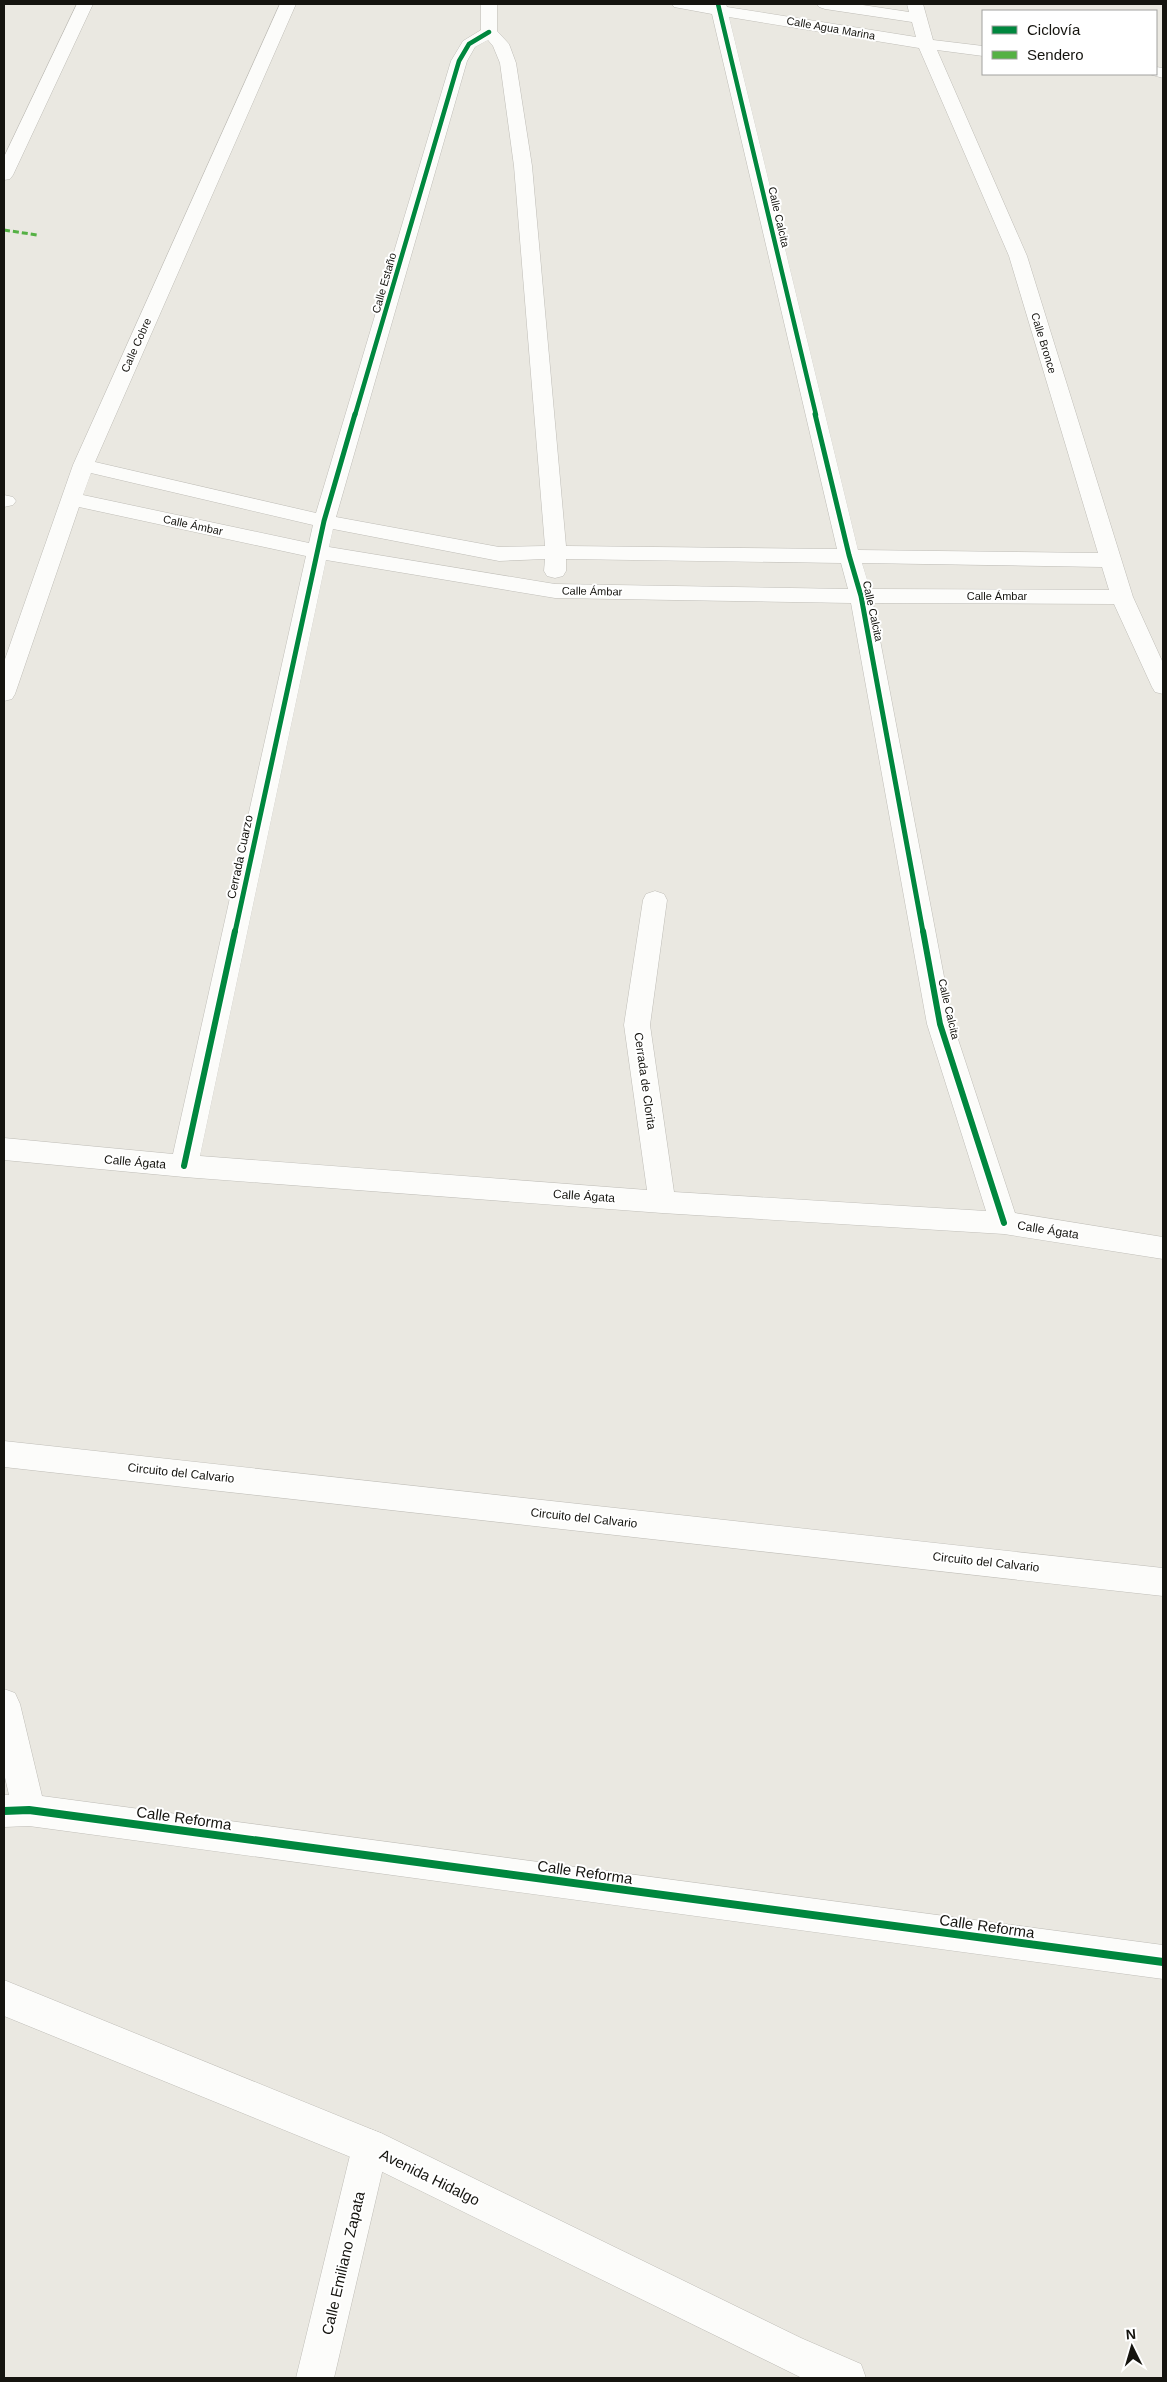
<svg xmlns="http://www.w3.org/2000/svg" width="1167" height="2382" font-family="Helvetica,sans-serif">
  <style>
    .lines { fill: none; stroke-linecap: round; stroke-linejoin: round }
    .minor-casing { stroke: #bfbdb7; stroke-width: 1 }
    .tertiary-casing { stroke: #bfbdb7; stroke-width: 1 }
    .minor { fill: #fcfcfa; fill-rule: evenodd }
    .tertiary { fill: #fcfcfa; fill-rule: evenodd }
    .quiet { stroke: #55b144; stroke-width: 3; stroke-dasharray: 6 3; stroke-linecap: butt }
    .cycleway-far3-casing { stroke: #fff; stroke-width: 6 }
    .cycleway-far2-casing { stroke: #fff; stroke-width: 8 }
    .cycleway-far1-casing { stroke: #fff; stroke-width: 9 }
    .cycleway-casing { stroke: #fff; stroke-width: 11 }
    .cycleway-far3 { stroke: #00873e; stroke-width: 4.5 }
    .cycleway-far2 { stroke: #00873e; stroke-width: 5 }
    .cycleway-far1 { stroke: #00873e; stroke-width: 6 }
    .cycleway { stroke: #00873e; stroke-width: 8 }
    .labels { text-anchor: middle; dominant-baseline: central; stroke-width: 4; stroke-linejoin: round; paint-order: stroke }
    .far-street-label { font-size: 11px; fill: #15140f; stroke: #fff }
    .street-label { font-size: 12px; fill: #15140f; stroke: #fff }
    .near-street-label { font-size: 15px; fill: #15140f; stroke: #fff }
  </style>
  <rect width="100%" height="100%" fill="#eae8e1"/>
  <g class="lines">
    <!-- minor casing -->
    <g class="minor-casing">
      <path id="minor" d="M77 4H93L13 175 10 179 4 180V157Z
        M280 4H296L95 462 316 513 451 61 463 41 481 30V4H497V31L509 44 516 63 532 166 566 546 837 549 712 14 674 7 672 4H726L727 7 916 37 912 22 825 9 819 7 817 4H856L909 12 907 4H923L933 40 983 46V56L937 50 1027 256 1133 597 1163 663V694L1155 692 1152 687 1114 604 873 603 953 1024 1015 1213 1163 1237V1259L1004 1234 662 1213 184 1177 4 1160V1138L173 1154 306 556 79 507 15 694 12 699 4 701V662L73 465ZM729 17 919 48 1009 256 1098 553 858 550ZM488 40 493 46 500 63 514 166 545 546 499 547 336 517 467 61 475 47ZM91 473 313 525 309 543 83 495ZM333 529 499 561 545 559 544 571 547 576 555 578 563 576 566 571V559L841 563 848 589 555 584 329 547ZM326 560 555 598 851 603 927 1024 986 1211 674 1192 650 1025 667 900 664 894 655 891 646 894 643 900 624 1025 647 1190 200 1156ZM862 563 1102 567 1109 590 870 589Z
        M1156 67 1163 68V78L1149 74H1156Z
        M4 495 13 497 16 501 13 505 4 507Z
        M4 1441 1163 1568V1596L4 1467Z
        M4 1689 15 1693 20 1704 42 1796 1163 1945V1979L29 1826 4 1827V1795H9L4 1773Z
        M370 2129 383 2134 388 2147 334 2378H296L352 2147 357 2134Z"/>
    </g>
    <!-- tertiary casing -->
    <g class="tertiary-casing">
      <path id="tertiary" d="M4 1980 383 2134 801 2338 861 2364 866 2378H802L358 2160 4 2016Z"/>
    </g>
    <!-- minor -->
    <use href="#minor" class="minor"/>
    <!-- tertiary -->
    <use href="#tertiary" class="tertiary"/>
    <!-- quiet -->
    <path class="quiet" d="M4 230 37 235"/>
    <!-- cycleway-far3 casing -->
    <g class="cycleway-far3-casing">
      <path id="cycleway-far3" d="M718 4 816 415
        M355 415 459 61 469 44 489 32"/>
    </g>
    <!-- cycleway-far2 casing -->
    <g class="cycleway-far2-casing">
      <path id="cycleway-far2" d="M815 414 849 555 861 596 923 932
        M235 932 324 521 355 414"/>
    </g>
    <!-- cycleway-far1 casing -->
    <g class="cycleway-far1-casing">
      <path id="cycleway-far1" d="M923 931 940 1024 1004 1223
        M184 1166 235 931"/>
    </g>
    <!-- cycleway casing -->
    <g class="cycleway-casing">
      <path id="cycleway" d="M4 1811 29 1810 1163 1962"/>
    </g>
    <!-- cycleway-far3 -->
    <use href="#cycleway-far3" class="cycleway-far3"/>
    <!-- cycleway-far2 -->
    <use href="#cycleway-far2" class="cycleway-far2"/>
    <!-- cycleway-far1 -->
    <use href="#cycleway-far1" class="cycleway-far1"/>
    <!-- cycleway -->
    <use href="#cycleway" class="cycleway"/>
  </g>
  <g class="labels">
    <!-- far-street labels -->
    <g class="far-street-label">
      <text transform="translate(831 28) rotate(10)">Calle Agua Marina</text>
      <text transform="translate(779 217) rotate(77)">Calle Calcita</text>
      <text transform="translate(384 283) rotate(-74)">Calle Estaño</text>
      <text transform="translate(1044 343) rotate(73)">Calle Bronce</text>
      <text transform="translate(136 345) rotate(-66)">Calle Cobre</text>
      <text transform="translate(193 525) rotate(12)">Calle Ámbar</text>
      <text transform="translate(592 591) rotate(1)">Calle Ámbar</text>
      <text x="997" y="596">Calle Ámbar</text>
      <text transform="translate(873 611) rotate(78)">Calle Calcita</text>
      <text transform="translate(949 1009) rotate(77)">Calle Calcita</text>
    </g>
    <!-- street labels -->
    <g class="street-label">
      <text transform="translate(240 857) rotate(-78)">Cerrada Cuarzo</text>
      <text transform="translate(645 1081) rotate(82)">Cerrada de Clorita</text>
      <text transform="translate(135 1162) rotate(5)">Calle Ágata</text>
      <text transform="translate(584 1196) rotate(4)">Calle Ágata</text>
      <text transform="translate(1048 1230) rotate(9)">Calle Ágata</text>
      <text transform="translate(181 1473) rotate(6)">Circuito del Calvario</text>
      <text transform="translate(584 1518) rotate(6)">Circuito del Calvario</text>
      <text transform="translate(986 1562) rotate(6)">Circuito del Calvario</text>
    </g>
    <!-- near-street labels -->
    <g class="near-street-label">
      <text transform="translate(184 1818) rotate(8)">Calle Reforma</text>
      <text transform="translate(585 1872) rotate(8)">Calle Reforma</text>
      <text transform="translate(987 1926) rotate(8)">Calle Reforma</text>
      <text transform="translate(430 2177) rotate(26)">Avenida Hidalgo</text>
      <text transform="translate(343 2263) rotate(-77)">Calle Emiliano Zapata</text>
    </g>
  </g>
  <!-- border -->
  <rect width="1167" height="2382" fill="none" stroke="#15140f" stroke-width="10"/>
  <!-- legend -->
  <rect x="982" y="10" width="175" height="65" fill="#ffffff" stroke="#a1a19f"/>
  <rect x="992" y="26" width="25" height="8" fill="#00873e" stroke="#a1a19f"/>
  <text x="1027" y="35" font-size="15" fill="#15140f">Ciclovía</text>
  <rect x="992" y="51" width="25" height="8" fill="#55b144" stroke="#a1a19f"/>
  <text x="1027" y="60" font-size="15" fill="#15140f">Sendero</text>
  <!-- north arrow -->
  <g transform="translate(1132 2347) rotate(355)" stroke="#ffffff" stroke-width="4" paint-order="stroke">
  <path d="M0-4L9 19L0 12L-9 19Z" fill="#15140f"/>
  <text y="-8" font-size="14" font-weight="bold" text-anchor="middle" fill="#15140f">N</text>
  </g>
</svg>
